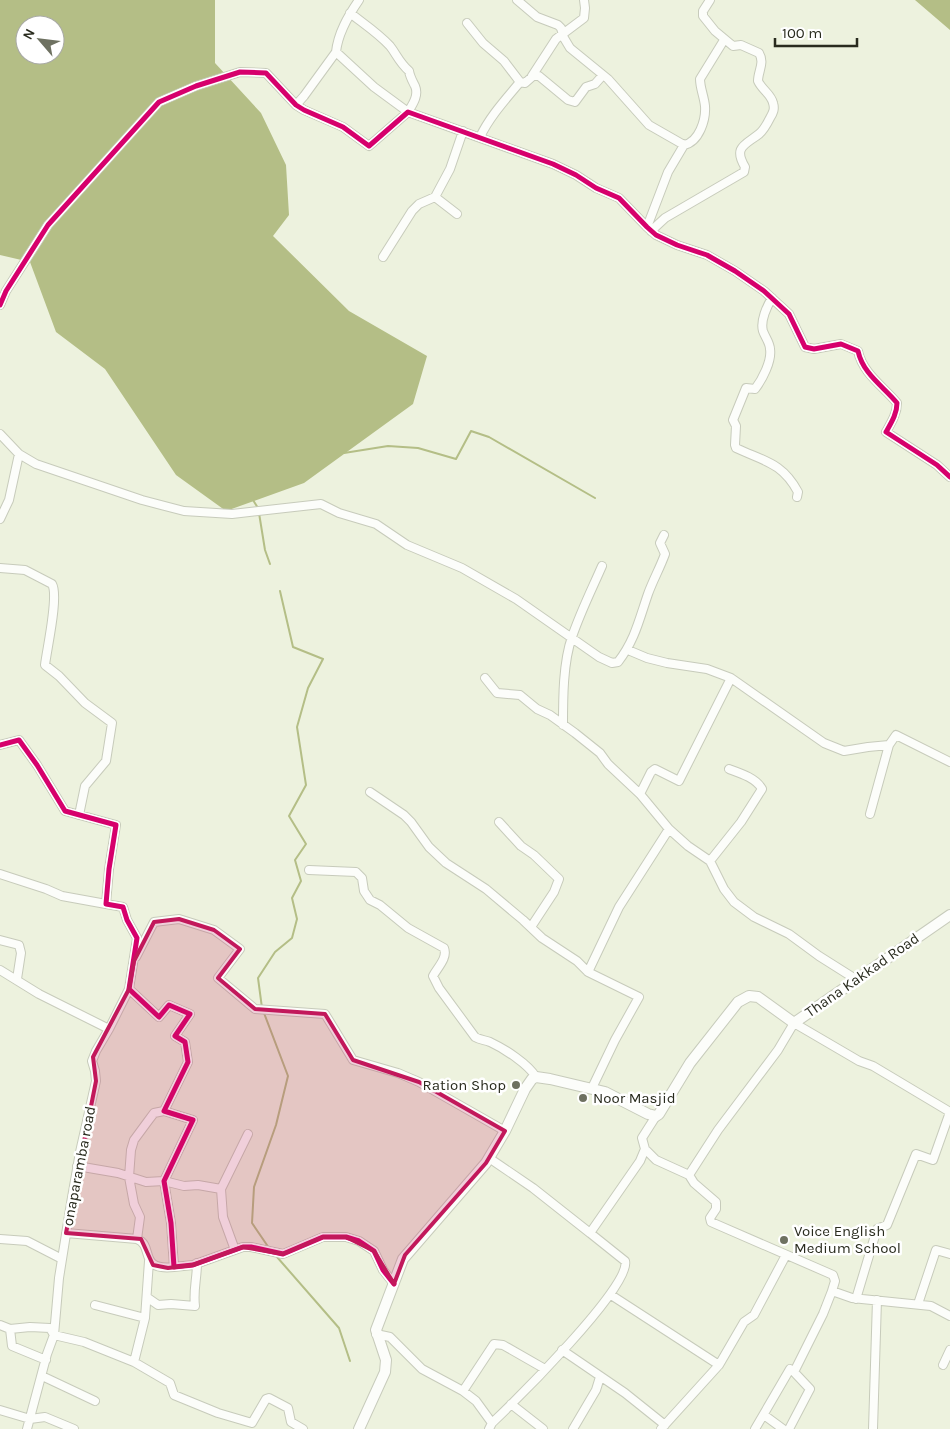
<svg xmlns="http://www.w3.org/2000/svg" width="950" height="1429" font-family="Karla,sans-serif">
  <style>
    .water { fill: #b4be86; fill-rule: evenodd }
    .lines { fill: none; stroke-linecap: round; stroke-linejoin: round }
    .stream { stroke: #b4be86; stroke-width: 2 }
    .minor-casing { stroke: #c7cbbb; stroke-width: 10 }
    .major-casing { stroke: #c7cbbb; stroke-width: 12 }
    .minor { stroke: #fcfdfa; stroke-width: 8 }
    .major { stroke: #fcfdfa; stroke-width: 10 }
    .cycleway-casing { stroke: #fff; stroke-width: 8 }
    .cycleway { stroke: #d6006c; stroke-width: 5 }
    .marked { fill: #c2185b; fill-opacity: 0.2; stroke: #c2185b; stroke-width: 4; stroke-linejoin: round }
    .poi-dot { fill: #6e7161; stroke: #fff; stroke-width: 2 }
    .labels { text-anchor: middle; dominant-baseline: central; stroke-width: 5; stroke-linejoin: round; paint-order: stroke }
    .street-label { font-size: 15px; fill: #292b1e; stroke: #fff }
    .poi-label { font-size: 15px; fill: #292b1e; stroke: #fff; text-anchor: start }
  </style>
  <rect width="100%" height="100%" fill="#edf2de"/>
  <!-- water -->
  <path class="water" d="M0 0H215V63L261 113 286 165 289 215 273 236 349 311 427 356 413 404 304 483 226 511 176 475 105 369 56 332 30 262 0 255ZM25 25H55V55H25Z
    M915 0H950V30Z"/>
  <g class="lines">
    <!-- stream -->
    <path class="stream" d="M344 453 388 446 418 448 456 459 471 431 489 437 595 498
      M253 500 258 508
      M259 513 265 550 270 564
      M262 1008 258 978 275 952 292 938 297 919 292 898 301 881 295 860 306 844 289 816 306 785 297 727 308 688 323 659 293 647 280 591
      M264 1013 288 1076 276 1125 254 1187 252 1223 269 1248
      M277 1257 339 1328 350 1361"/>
    <!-- minor casing -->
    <g class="minor-casing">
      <path id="minor" d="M517 0 537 17 558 25 561 28 564 38 570 48 608 79 649 125 684 145 668 172 647 227
        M467 23 483 43 504 61 520 82
        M336 52 374 87 408 112C413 104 419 95 415 86 412 80 410 77 409 71 399 62 397 55 390 46 378 33 364 24 350 13
        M532 76 556 39 584 18 585 8 584 0
        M296 105 304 96 336 52C338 33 348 16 359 0
        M480 137C490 116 506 99 520 82L525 83 533 76H539L568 100 575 102 586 87 595 84 603 75
        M684 145C699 142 706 120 705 106 704 96 700 88 700 79L724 40
        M435 197 457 214
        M651 231 665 218 744 172 745 167C733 147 745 145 759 134 764 130 767 124 770 118 773 113 775 109 773 103 771 94 762 90 758 81 758 71 765 63 759 53L741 45 733 46 715 31 703 16V11L710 0
        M383 257 412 211 419 204 435 197 450 169 463 131
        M772 298C767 306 760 321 763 331 765 337 770 343 770 349 772 361 762 380 755 389L746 388 733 420 736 426 735 445 736 448C763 461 782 462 798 492L797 497
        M0 305 6 291 48 225 159 102 196 86 240 72 266 73 296 105 304 110 343 127 369 146 408 112 553 164 576 175 596 188 619 198 647 227 656 235 677 245 707 255 735 271 764 291 789 314 805 347 814 349 841 344 858 351C863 374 883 386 897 403 897 414 891 423 886 432L937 465 950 477
        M0 434 19 454 36 464 142 500 184 511 232 514 321 504 339 513 376 524 407 545 462 568 516 599 599 657 612 663 618 662C635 640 639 620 648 594 653 580 660 568 665 554L660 543 664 535
        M0 519 9 500 19 454
        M0 568 25 570 52 584C59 596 47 648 45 665L59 676 85 703 112 723 106 761 85 786 79 815
        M628 650 647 658 667 663 707 669 731 678 824 743 844 751 868 747 889 745
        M485 678 497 693 520 695 537 709 550 715 575 733 600 753 608 764 640 794
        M563 725C563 699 563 662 572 637 580 613 592 589 602 566
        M0 745 19 740 37 765 65 811 116 825 109 869 106 904 123 907 127 920 137 938 129 989 159 1017 169 1005 190 1014 175 1036 185 1042 188 1062 164 1111 193 1120 164 1181 171 1223 174 1267 193 1265 243 1247H251L283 1254 323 1237H346L359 1241 374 1251 383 1270 394 1284
        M370 792 404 815 411 822 429 847 446 863 486 889 523 920 542 938 577 961 588 972
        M870 814 889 745 896 735 950 762
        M499 822 521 846 534 855 559 879 554 892 531 927
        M669 829 688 846 710 861 724 889 734 902 754 917 789 934 819 956 857 980
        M710 861 741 822 762 789C756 778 740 773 729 769
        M309 870 356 872 362 878 364 891 370 900 380 905 408 928 444 948C448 958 437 968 433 976L439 988 475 1037C480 1040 485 1040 490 1042 505 1049 528 1064 536 1077
        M0 874 46 889 62 896 106 904
        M0 940 19 945 21 953 17 979
        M136 957 154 922 179 919 214 930 240 949 218 978 255 1009 325 1014 353 1060 398 1073 419 1082 505 1131
        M0 970 39 994 109 1029 96 1051 92 1061 95 1071 96 1081 80 1152 71 1203 59 1278 54 1335 47 1354 27 1429
        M109 1029 129 989
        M592 1088 615 1040 639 997 588 972 619 907 669 829 640 794 651 772 655 769 679 781 731 678
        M645 1149 656 1160 689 1175 694 1183 716 1202V1209L710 1218 711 1222 833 1275 835 1281 832 1291 852 1298 931 1306 950 1316
        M489 1158 533 1188 590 1233
        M77 1166 118 1173 146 1182 164 1181 184 1186 198 1185 221 1189 223 1217 235 1250
        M689 1175 718 1130 778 1050 794 1023 859 1061 873 1066 950 1112 933 1160 916 1154 887 1225 877 1229 856 1299
        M221 1189 248 1134
        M66 1233 137 1239C155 1246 137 1271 174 1267
        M0 1239 27 1241 62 1259
        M137 1239 140 1217 134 1204 129 1177 131 1150 134 1140 148 1121 154 1113 164 1111
        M611 1295 719 1365
        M148 1298 158 1305 171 1304 195 1306C193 1290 197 1279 197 1263
        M918 1304 936 1250 950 1254
        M95 1305 145 1318
        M0 1325 10 1329
        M376 1334 390 1337 422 1369 463 1391 476 1401 492 1423
        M562 1350 625 1393 665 1425
        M46 1360 12 1346 10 1329 30 1327 50 1328 54 1335 84 1342 134 1362 170 1383 174 1395 218 1413 252 1423 266 1399 269 1398 288 1408 291 1422 303 1429
        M134 1362 145 1318 149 1261
        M943 1365 950 1350
        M42 1376 95 1401
        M463 1391 494 1344 503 1345 545 1369
        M511 1404 543 1429
        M0 1410 30 1419 45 1417 74 1429
        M764 1415 783 1429
        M489 1429 492 1423C513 1403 633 1285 625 1261L590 1233 640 1161 645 1149 642 1138 656 1116
        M573 1429 596 1390 600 1377
        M661 1429 719 1365 744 1322 754 1315 786 1255
        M755 1429 790 1369 794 1372
        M789 1429 810 1389 794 1372 823 1314 832 1291
        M873 1429 877 1300"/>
    </g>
    <!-- major casing -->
    <g class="major-casing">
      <path id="major" d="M359 1429 385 1372 386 1360 376 1330 403 1259 486 1163 505 1131 525 1089 532 1079 536 1077 550 1079 605 1092 648 1114 656 1116 659 1114 690 1063 738 1002 749 996 758 997 794 1023 950 915"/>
    </g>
    <!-- minor -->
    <use href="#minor" class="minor"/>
    <!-- major -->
    <use href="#major" class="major"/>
    <!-- cycleway casing -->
    <g class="cycleway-casing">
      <path id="cycleway" d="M0 305 6 291 48 225 159 102 196 86 240 72 266 73 296 105 304 110 343 127 369 146 408 112 553 164 576 175 596 188 619 198 647 227 656 235 677 245 707 255 735 271 764 291 789 314 805 347 814 349 841 344 858 351C863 374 883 386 897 403 897 414 891 423 886 432L937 465 950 477
        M0 745 19 740 37 765 65 811 116 825 109 869 106 904 123 907 127 920 137 938 129 989 159 1017 169 1005 190 1014 175 1036 185 1042 188 1062 164 1111 193 1120 164 1181 171 1223 174 1267 193 1265 243 1247H251L283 1254 323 1237H346L359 1241 374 1251 383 1270 394 1284"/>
    </g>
    <!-- cycleway -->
    <use href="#cycleway" class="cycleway"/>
  </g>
  <!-- marked area -->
  <path class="marked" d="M179 919 214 930 240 949 218 978 255 1009 325 1014 353 1060 419 1082 505 1131 486 1163 405 1255 394 1284 374 1251 346 1237H323L283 1254 243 1247 193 1265 168 1268 153 1265 141 1239 66 1233 96 1081 93 1057 129 989 134 961 154 922Z"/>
  <!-- markers -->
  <g class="poi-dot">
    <circle cx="516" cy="1085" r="5"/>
    <circle cx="583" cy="1098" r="5"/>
    <circle cx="784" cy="1240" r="5"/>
  </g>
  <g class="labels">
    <!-- street labels -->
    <g class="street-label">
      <text transform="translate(862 975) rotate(-35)">Thana Kakkad Road</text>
      <text transform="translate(79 1166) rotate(-79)">onaparamba road</text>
    </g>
    <!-- poi labels -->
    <g class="poi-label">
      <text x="506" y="1085" text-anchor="end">Ration Shop</text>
      <text x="593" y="1098">Noor Masjid</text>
      <text x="794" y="1231">Voice English<tspan x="794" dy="17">Medium School</tspan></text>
    </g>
  </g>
  <!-- north arrow -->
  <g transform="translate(40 40) rotate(298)"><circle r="24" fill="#ffffff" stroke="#a9aaa5"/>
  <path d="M0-4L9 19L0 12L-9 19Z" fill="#6e7161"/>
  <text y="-8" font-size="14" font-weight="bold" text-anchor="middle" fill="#292b1e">N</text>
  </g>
  <!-- scale -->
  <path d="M775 38v8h82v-8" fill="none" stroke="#292b1e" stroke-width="2.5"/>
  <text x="782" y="38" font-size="15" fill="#292b1e" stroke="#ffffff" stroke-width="4" paint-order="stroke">100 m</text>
</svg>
